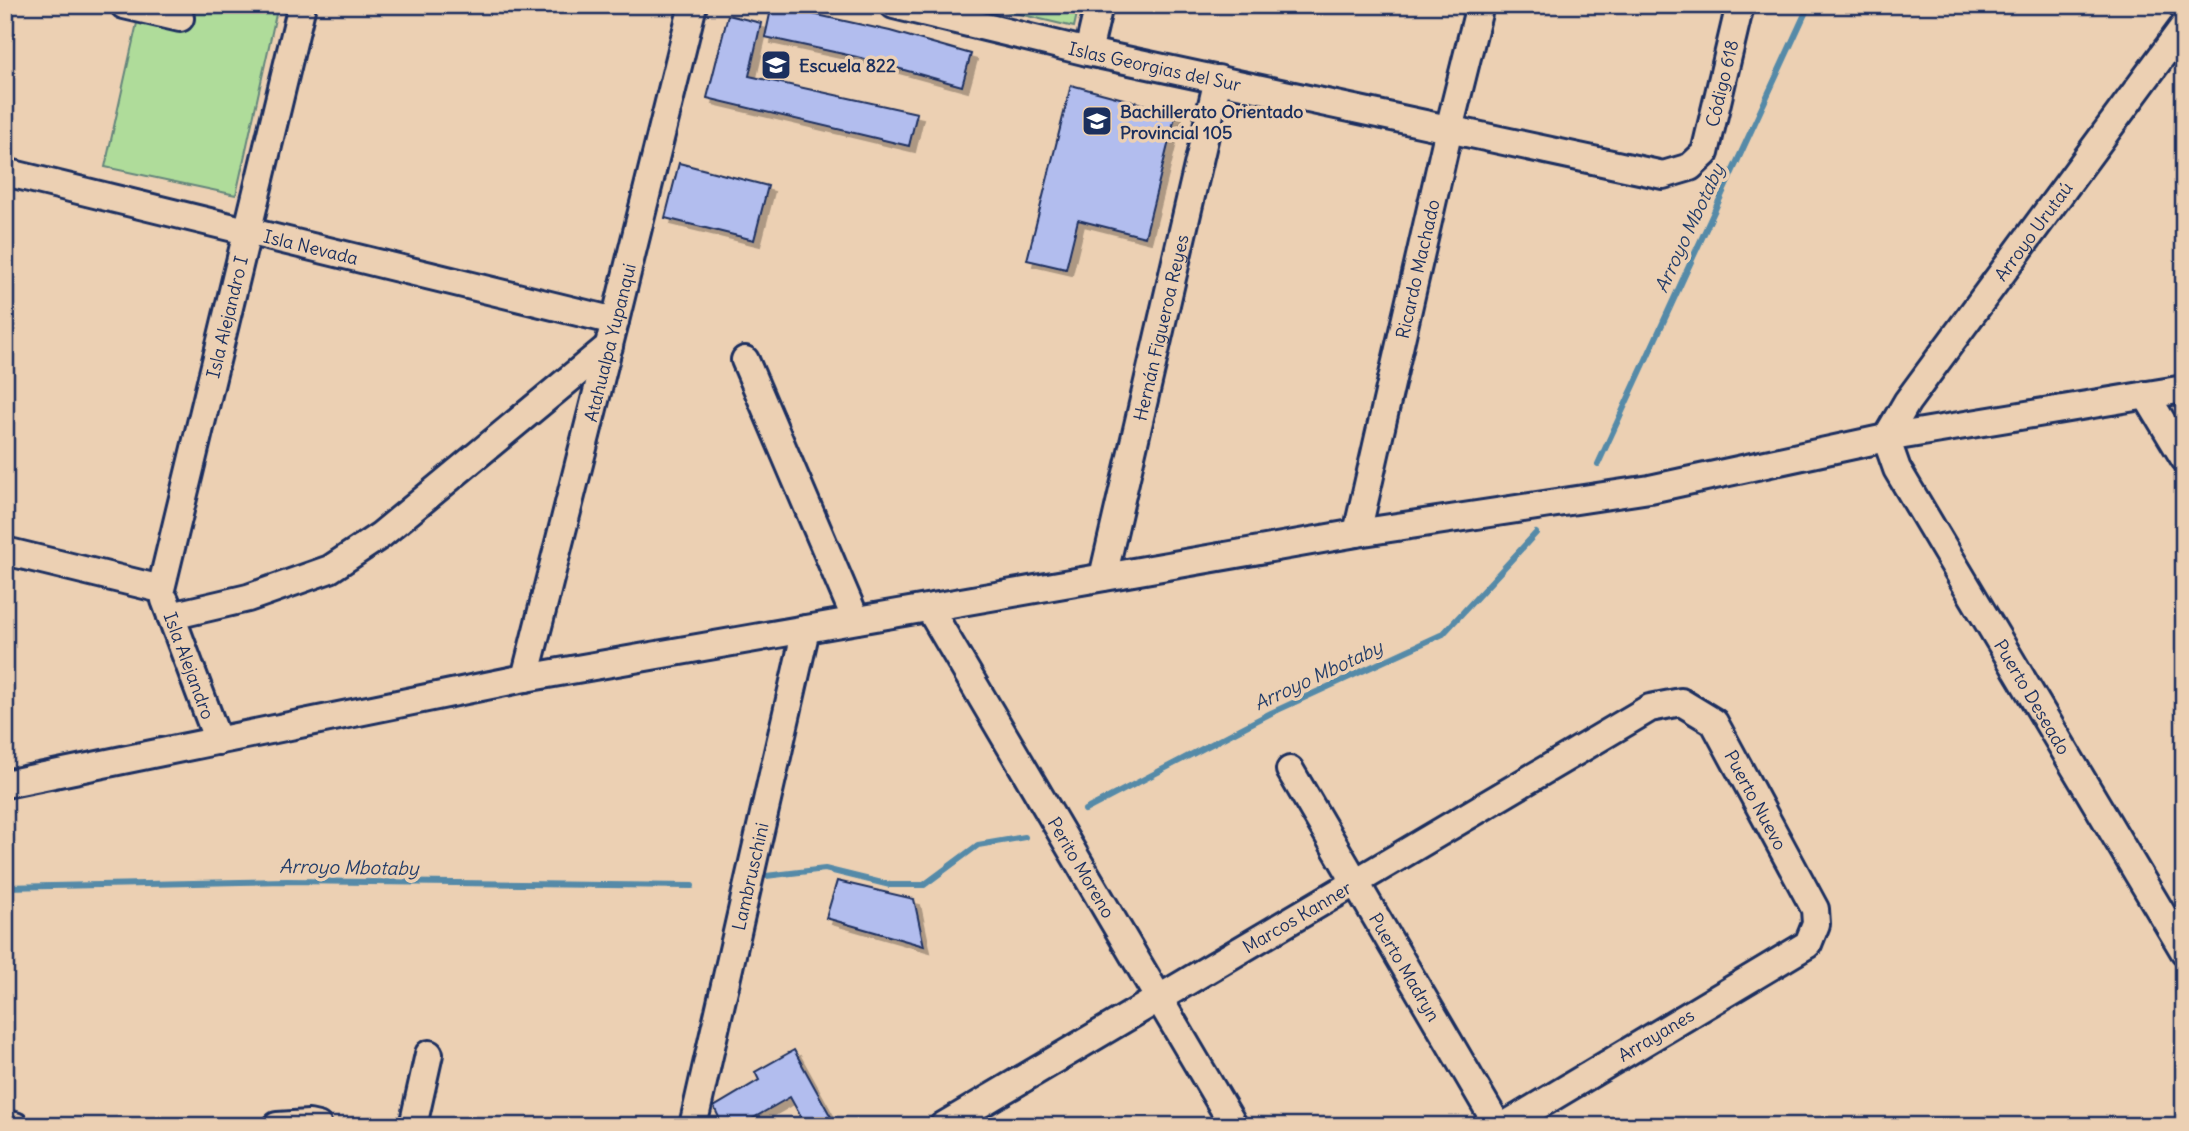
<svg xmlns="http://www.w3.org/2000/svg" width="2189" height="1131" font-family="Delius,sans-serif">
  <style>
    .green { fill: #afdc9a; stroke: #65867c; stroke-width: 2 }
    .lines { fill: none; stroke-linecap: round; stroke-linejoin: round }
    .stream { stroke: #548aa8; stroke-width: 6 }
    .building { fill: #b2bdee; stroke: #1b2f5e; stroke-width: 2; filter: url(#shadow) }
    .minor-casing { stroke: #1b2f5e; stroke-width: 32 }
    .minor { stroke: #ecd0b3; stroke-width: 26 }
    .labels { text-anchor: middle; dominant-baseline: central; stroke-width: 7; stroke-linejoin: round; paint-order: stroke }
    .poi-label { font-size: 18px; font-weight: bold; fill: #1b2f5e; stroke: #ecd0b3; text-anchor: start }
    .street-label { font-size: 18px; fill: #1b2f5e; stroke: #ecd0b3 }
    .water-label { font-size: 19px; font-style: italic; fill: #243e6a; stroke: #ecd0b3 }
  </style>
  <defs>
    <filter id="shadow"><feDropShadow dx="6" dy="6" stdDeviation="0" flood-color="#0004"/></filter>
  </defs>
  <rect width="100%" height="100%" fill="#ecd0b3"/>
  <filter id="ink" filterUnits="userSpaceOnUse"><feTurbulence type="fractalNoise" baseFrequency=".0143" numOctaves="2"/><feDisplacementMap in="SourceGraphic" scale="14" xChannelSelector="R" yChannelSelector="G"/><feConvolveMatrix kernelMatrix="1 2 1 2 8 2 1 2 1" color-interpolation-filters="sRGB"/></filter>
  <g filter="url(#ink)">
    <!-- green -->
    <path class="green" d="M141 5H278L236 195 105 167Z
      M981 5H1079L1074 27Z"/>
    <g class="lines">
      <!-- stream -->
      <path class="stream" d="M1598 464 1809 5
        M1085 810 1271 713 1443 634 1536 533
        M766 876 825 869 890 885H924L978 845 1025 837
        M5 887 287 881 692 886"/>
    </g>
    <!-- building -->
    <path class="building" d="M772 5 890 31 971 54 962 86 857 57 765 37Z
      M728 15 761 23 749 76 917 113 909 146 707 98Z
      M1071 85 1176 113 1145 237 1078 220 1066 269 1027 260Z
      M679 163 768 186 754 240 665 218Z
      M837 881 914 899 924 946 826 918Z
      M794 1050 836 1126H806L790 1097 750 1120 754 1126H723L714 1107 759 1080 755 1072Z"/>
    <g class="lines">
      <!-- minor casing -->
      <g class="minor-casing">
        <g id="minor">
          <path d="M124 5 180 18"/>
          <path id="s1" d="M894 5 1088 52 1663 175 1690 167 1705 153 1740 5"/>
          <path d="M2182 5 2184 6"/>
          <path d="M1088 52 1099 5"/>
          <path id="s2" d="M5 172 615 321"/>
          <path d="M745 360 856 620"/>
          <path d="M2146 395 2184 458"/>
          <path id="s3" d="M1886 438 1897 469 2184 951"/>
          <path id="s4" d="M1886 438 1907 402 2184 26"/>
          <path id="s5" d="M1357 533 1449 129 1480 5"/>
          <path d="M5 551 161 589"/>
          <path id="s6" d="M1103 577 1218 79"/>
          <path id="s7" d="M161 589 302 5"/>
          <path id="s8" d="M165 600 218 741"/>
          <path id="s9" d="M929 608 1234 1126"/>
          <path d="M171 616 248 598 330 569 381 535 609 346"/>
          <path id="s10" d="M525 678 615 321 693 5"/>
          <path id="s11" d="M1290 770 1498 1126"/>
          <path d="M5 784 525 678 1357 533 1650 489 1886 438 2184 389"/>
          <path d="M5 1124 15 1126"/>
          <path d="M277 1126 309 1124 318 1126"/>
          <path d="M413 1126 429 1054"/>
          <path id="s12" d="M693 1126 806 629"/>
          <path id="s13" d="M943 1126 1650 708 1681 702 1714 722 1815 909 1816 924 1808 944 1504 1126"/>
        </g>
      </g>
      <!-- minor -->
      <use href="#minor" class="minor"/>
    </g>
  </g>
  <!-- icons -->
  <defs>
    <g id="school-square" transform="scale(1.575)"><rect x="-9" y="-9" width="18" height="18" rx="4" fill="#1b2f5e" stroke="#ecd0b3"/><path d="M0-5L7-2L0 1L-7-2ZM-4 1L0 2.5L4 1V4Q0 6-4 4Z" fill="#fff"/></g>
  </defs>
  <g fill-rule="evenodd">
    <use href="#school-square" x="776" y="65"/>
    <use href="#school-square" x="1097" y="121"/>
  </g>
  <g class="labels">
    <!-- poi labels -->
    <g class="poi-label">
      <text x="799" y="65">Escuela 822</text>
      <text x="1120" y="111">Bachillerato Orientado<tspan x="1120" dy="21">Provincial 105</tspan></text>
    </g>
    <!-- street labels -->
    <g class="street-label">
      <text stroke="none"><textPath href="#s1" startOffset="268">Islas Georgias del Sur</textPath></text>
      <text stroke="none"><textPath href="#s1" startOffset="908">Código 618</textPath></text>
      <text stroke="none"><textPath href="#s4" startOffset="254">Arroyo Urutaú</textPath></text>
      <text stroke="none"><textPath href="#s2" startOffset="315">Isla Nevada</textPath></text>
      <text stroke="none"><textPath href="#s5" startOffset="271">Ricardo Machado</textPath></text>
      <text stroke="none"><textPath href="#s7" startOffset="280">Isla Alejandro I</textPath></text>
      <text stroke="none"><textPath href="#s6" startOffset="256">Hernán Figueroa Reyes</textPath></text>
      <text stroke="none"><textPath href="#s10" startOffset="346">Atahualpa Yupanqui</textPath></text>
      <text stroke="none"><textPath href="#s8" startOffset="70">Isla Alejandro</textPath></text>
      <text stroke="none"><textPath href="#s3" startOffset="298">Puerto Deseado</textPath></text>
      <text stroke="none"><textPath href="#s13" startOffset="980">Puerto Nuevo</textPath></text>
      <text stroke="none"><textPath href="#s9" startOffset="301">Perito Moreno</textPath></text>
      <text stroke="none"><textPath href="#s12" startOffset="256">Lambruschini</textPath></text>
      <text stroke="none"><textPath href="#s13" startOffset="411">Marcos Kanner</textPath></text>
      <text stroke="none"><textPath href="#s11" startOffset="228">Puerto Madryn</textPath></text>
      <text transform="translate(1656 1035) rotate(-31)">Arrayanes</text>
    </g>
    <!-- water labels -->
    <g class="water-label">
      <text transform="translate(1689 228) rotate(-65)">Arroyo Mbotaby</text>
      <text transform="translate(1318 675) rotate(-25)">Arroyo Mbotaby</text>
      <text transform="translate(349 867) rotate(1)">Arroyo Mbotaby</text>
    </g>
  </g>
  <!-- margin -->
  <rect width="2189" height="1131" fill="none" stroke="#ecd0b3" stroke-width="28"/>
  <rect x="14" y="14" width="2161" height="1103" fill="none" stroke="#1b2f5e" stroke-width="2.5" filter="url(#ink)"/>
</svg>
